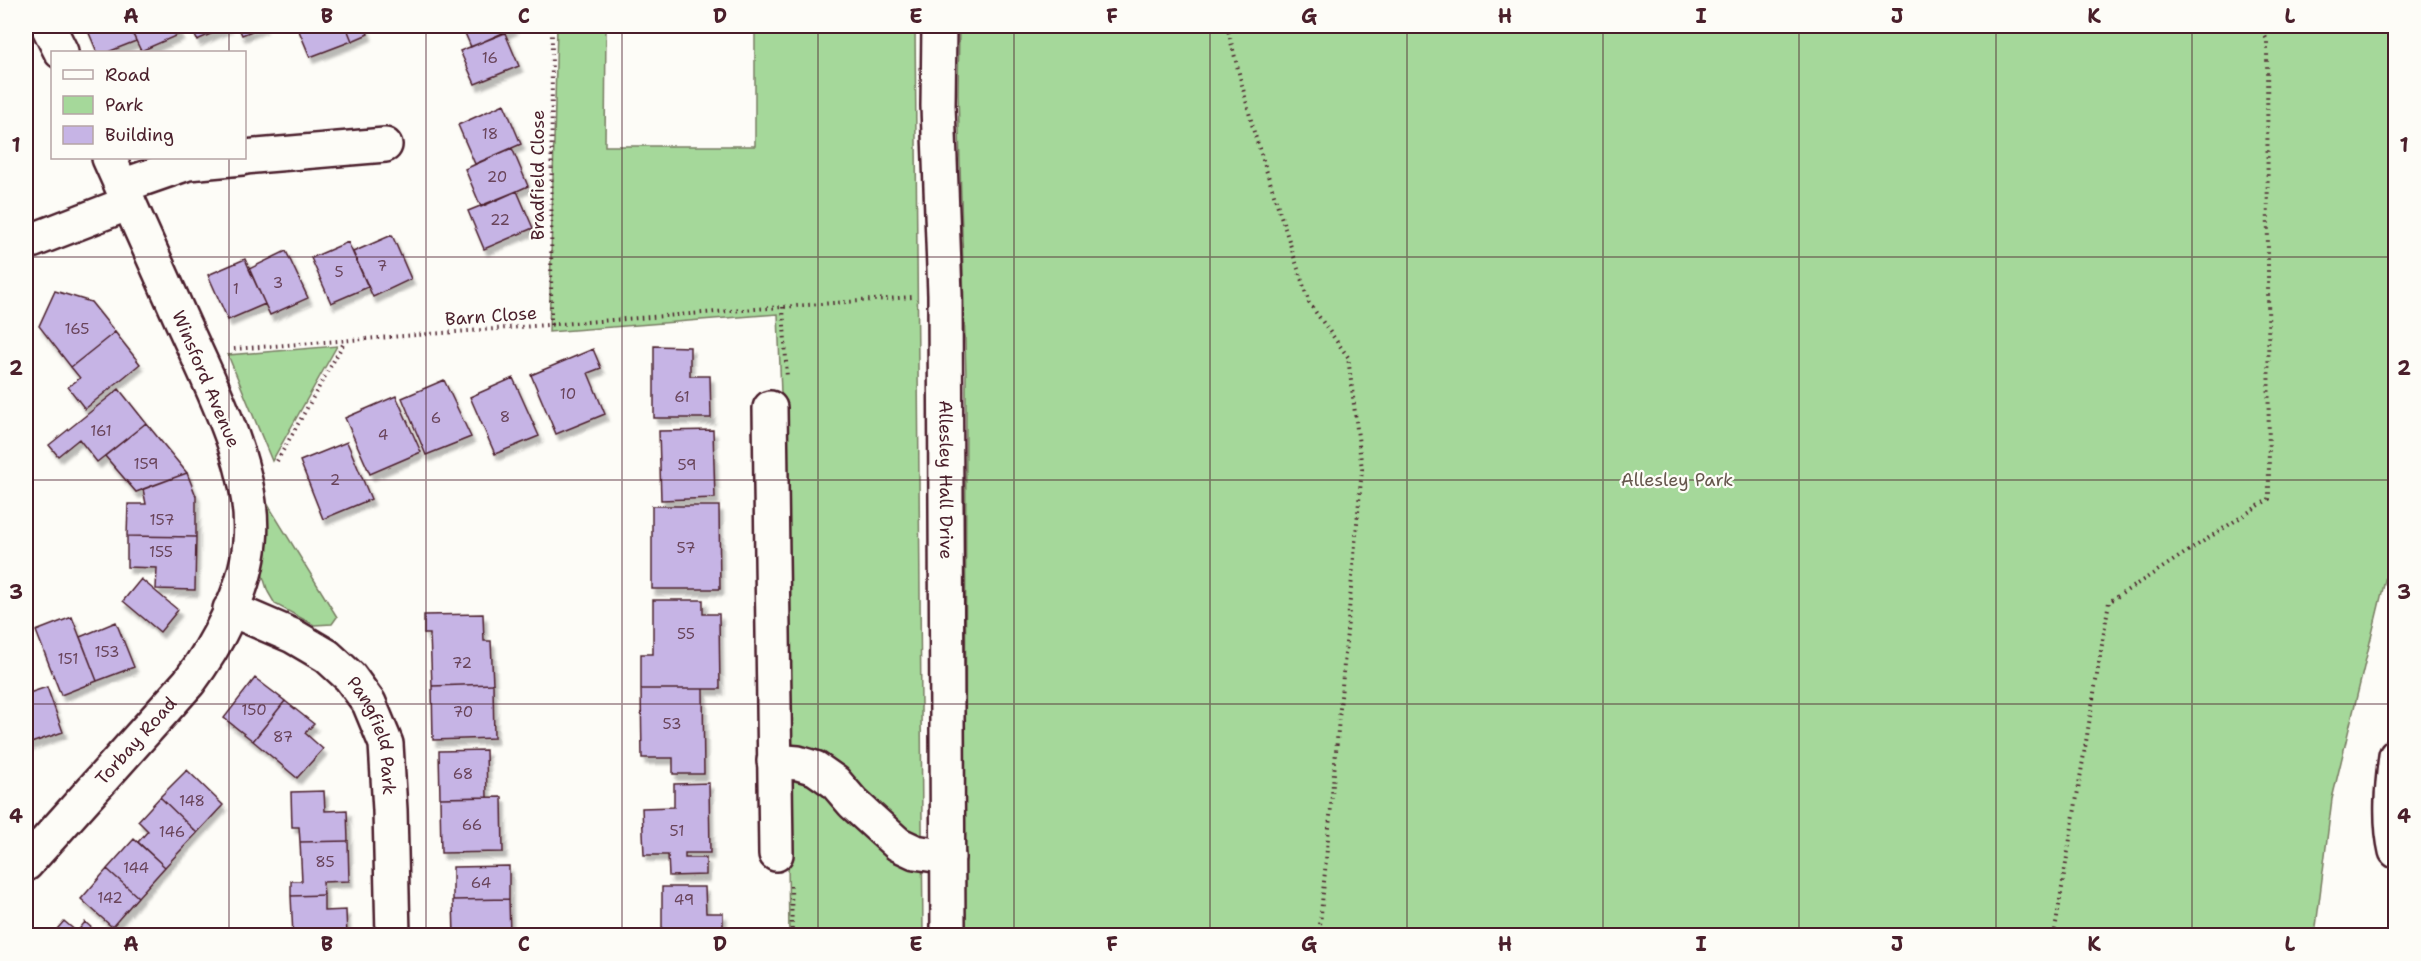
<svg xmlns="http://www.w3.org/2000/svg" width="2421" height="961" font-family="'Shantell Sans',sans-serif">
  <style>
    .green { fill: #a5d89a; stroke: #787c62; stroke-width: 1.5 }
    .building { fill: #c6b4e5; stroke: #4a1f2b; stroke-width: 1.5; filter: url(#shadow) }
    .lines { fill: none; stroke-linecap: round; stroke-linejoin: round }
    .minor-casing { stroke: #4a1f2b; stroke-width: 38 }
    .highway-casing { stroke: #4a1f2b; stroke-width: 38 }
    .path { stroke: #4a1f2b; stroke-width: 4; stroke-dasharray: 1.5 4.5; stroke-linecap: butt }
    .minor { stroke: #fdfcf7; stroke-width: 33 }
    .highway { stroke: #fdfcf7; stroke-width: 33 }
    .grid { fill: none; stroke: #4a1f2b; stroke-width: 1.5; stroke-opacity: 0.55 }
    .labels { text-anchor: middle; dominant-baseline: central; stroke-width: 4.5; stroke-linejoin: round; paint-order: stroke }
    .number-label { font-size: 15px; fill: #69445a }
    .street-label { font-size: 18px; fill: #4a1f2b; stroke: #fdfcf7 }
    .park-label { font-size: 18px; fill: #65564c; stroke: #fdfcf7 }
    .neatline { fill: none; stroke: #4a1f2b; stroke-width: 2 }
    .grid-label { font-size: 20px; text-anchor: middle; font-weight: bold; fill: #4a1f2b }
  </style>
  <defs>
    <filter id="shadow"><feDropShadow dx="3.5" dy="6" stdDeviation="1.5" flood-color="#0004"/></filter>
  </defs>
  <rect width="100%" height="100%" fill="#fdfcf7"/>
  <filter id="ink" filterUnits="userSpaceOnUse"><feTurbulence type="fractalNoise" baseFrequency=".0167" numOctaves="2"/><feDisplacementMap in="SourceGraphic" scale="12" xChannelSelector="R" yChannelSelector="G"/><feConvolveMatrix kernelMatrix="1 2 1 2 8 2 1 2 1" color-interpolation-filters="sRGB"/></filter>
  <g filter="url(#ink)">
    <!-- green -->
    <path class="green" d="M557 26H606L605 146H755V26H915L923 935H789L782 420 778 314 549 332Z
      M959 26H2395V539L2332 799 2315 935H965L966 376 958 93Z
      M337 346 272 461 228 355Z
      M262 495 337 617 332 624 314 625 275 604 268 592 259 564Z"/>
    <!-- building -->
    <path class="building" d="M86 26H129L136 41 108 52H97Z
      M129 26H176L180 34 141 51Z
      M191 26H229L197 40Z
      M238 26H264L242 35Z
      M297 26H346L352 41 310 57Z
      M346 26H367H365L368 34 352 41Z
      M462 26H513L514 28 471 47Z
      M505 33 519 66 475 84 460 51Z
      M504 104 521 144 475 164 458 125Z
      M512 148 528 186 481 207 465 169Z
      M517 191 533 228 484 249 468 211Z
      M392 235 411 279 373 297 353 252Z
      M348 242 368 287 331 303 311 258Z
      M286 251 308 298 270 315 249 269Z
      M245 259 265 304 228 320 208 275Z
      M55 291 91 302 115 332 71 367 39 326Z
      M115 332 140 364 85 409 68 387 80 378 71 367Z
      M654 346 690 347V376H710L711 418H654Z
      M593 349 601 368 588 373 605 414 556 434 531 375Z
      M513 378 539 436 495 454 470 397Z
      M444 380 471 437 426 455 402 398Z
      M119 389 146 423 97 462 79 439 58 456 49 445Z
      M396 396 421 452 370 474 345 418Z
      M146 423 187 473 136 492 105 456Z
      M713 430 715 498 661 500 659 431Z
      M347 442 371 499 323 519 300 461Z
      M187 473 196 496V537L127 536 128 504H146L143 489Z
      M652 506H719L720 589H652Z
      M127 536 196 537 195 590 156 589 157 568 127 567Z
      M141 579 178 610 160 632 123 601Z
      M653 600H703V614H719L720 689H641V654H653Z
      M483 614 484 641H491L493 684 432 686 430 634H424V615Z
      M72 617 97 681 61 695 36 631Z
      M116 622 134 667 97 681 80 637Z
      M255 678 285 701 253 741 224 718Z
      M493 684 494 738 433 740 432 686Z
      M47 687 63 732 31 743 26 728V694Z
      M641 689H703L704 774H673V758H642Z
      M285 701 314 724 305 733 323 749 297 778 253 741Z
      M26 728 31 743 26 745Z
      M486 750 487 797 440 798 439 751Z
      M187 770 223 805 197 833 160 797Z
      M709 783 710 853H685V858H706V875L669 876 668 855H644L642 808 674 807V784Z
      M324 791 325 811 347 810 348 841 300 842 299 827H292L291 792Z
      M160 797 197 833 165 867 138 842 148 831 138 821Z
      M502 797 503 852 441 853 440 798Z
      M134 839 165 867 138 897 107 869Z
      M348 841 349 881 323 882 324 895 291 896V881H302L300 842Z
      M509 866V899L453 900V867Z
      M107 869 138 897 112 927 81 899Z
      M662 887H705L706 913H723V936H662Z
      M324 895V911L346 910 347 936H293L291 896Z
      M509 899 510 935 454 936 453 900Z
      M64 921 77 932 85 922 101 936H51Z"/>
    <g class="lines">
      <!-- minor casing -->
      <g class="minor-casing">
        <g id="minor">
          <path d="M48 26 61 52"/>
          <path id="s1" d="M939 26 938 106 945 295 948 936"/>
          <path d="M244 157 385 145"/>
          <path d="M122 186 188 163 242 158"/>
          <path d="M26 243 129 203"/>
          <path d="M770 408 776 854"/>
          <path id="s2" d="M230 609 293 636 327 656 350 677 369 703 386 744 390 810 393 936"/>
          <path d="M774 761 798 763 815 768 835 782 853 803 898 844 915 852 948 857"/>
          <path id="s3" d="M26 864 189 682C217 645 246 590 250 542 257 471 210 384 181 319 157 265 133 211 109 158"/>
        </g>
      </g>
      <!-- highway casing -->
      <g class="highway-casing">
        <path id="highway" d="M2396 756C2392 787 2389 821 2396 851"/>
      </g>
      <!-- path -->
      <path class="path" d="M1227 26 1254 132 1309 303 1348 357 1362 469 1319 936
        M783 307 787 378
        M551 325 552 26
        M234 349 912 297
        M277 461 345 341
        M791 886 792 936
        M2054 936 2109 602 2269 499 2267 40 2260 26"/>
      <!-- minor -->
      <use href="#minor" class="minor"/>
      <!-- highway -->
      <use href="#highway" class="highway"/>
    </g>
  </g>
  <!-- grid -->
  <path class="grid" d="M229 26V52M426 26V936M622 26V936M818 26V936M1014 26V936M1210 26V936M1407 26V936M1603 26V936M1799 26V936M1996 26V936M2192 26V936M229 158V936M26 257H2396M26 480H2396M26 704H2396"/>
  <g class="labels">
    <!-- number labels -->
    <g class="number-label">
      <text x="490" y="58">16</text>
      <text x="490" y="134">18</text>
      <text x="497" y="177">20</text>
      <text x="500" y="220">22</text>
      <text x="382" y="266">7</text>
      <text x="339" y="272">5</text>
      <text x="278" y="283">3</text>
      <text x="236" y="289">1</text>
      <text x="77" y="329">165</text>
      <text x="568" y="394">10</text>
      <text x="682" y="397">61</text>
      <text x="505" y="417">8</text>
      <text x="436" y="418">6</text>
      <text x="101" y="431">161</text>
      <text x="383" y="435">4</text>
      <text x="146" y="464">159</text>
      <text x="687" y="465">59</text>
      <text x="335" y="480">2</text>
      <text x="162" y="520">157</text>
      <text x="686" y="548">57</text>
      <text x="161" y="552">155</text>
      <text x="686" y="634">55</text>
      <text x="107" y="652">153</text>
      <text x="68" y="659">151</text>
      <text x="462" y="663">72</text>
      <text x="254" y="710">150</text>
      <text x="463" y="712">70</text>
      <text x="672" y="724">53</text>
      <text x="283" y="737">87</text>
      <text x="463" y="774">68</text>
      <text x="192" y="801">148</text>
      <text x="472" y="825">66</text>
      <text x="677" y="831">51</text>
      <text x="172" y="832">146</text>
      <text x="325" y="862">85</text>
      <text x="136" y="868">144</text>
      <text x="481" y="883">64</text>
      <text x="110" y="898">142</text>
      <text x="684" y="900">49</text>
    </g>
    <!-- street labels -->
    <g class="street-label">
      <text transform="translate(538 175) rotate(-90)">Bradfield Close</text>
      <text transform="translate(491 316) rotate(-4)">Barn Close</text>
      <text transform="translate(206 379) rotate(67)">Winsford Avenue</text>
      <text stroke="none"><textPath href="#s1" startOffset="454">Allesley Hall Drive</textPath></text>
      <text stroke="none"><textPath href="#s2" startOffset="204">Pangfield Park</textPath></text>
      <text stroke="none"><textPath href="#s3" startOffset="165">Torbay Road</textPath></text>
    </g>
    <!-- park labels -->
    <g class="park-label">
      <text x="1677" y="480">Allesley Park</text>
    </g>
  </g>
  <!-- margin -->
  <rect width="2421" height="961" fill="none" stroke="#fdfcf7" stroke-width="66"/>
  <!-- legend -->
  <rect x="51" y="51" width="195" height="108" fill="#fdfcf7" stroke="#b5a4a5" stroke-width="1.5"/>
  <rect x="63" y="70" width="30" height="9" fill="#fdfcf7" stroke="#b5a4a5" stroke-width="1.5"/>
  <text x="105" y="81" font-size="18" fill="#4a1f2b">Road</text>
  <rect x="63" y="96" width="30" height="18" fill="#a5d89a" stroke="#b5a4a5" stroke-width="1.5"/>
  <text x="105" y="111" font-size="18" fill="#4a1f2b">Park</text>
  <rect x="63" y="126" width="30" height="18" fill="#c6b4e5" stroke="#b5a4a5" stroke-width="1.5"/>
  <text x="105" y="141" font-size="18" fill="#4a1f2b">Building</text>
  <rect x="33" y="33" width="2355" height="895" class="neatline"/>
  <g class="grid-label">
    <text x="131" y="23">A</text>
    <text x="327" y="23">B</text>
    <text x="524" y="23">C</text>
    <text x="720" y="23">D</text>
    <text x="916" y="23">E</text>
    <text x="1112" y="23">F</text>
    <text x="1309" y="23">G</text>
    <text x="1505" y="23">H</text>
    <text x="1701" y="23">I</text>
    <text x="1897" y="23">J</text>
    <text x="2094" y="23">K</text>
    <text x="2290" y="23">L</text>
    <text x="16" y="152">1</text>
    <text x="2404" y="152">1</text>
    <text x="16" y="375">2</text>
    <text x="2404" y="375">2</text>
    <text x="16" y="599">3</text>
    <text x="2404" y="599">3</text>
    <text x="16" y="823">4</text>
    <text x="2404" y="823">4</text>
    <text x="131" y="951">A</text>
    <text x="327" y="951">B</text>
    <text x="524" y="951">C</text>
    <text x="720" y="951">D</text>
    <text x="916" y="951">E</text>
    <text x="1112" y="951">F</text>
    <text x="1309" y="951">G</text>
    <text x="1505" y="951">H</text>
    <text x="1701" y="951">I</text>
    <text x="1897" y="951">J</text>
    <text x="2094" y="951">K</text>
    <text x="2290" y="951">L</text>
  </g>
</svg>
